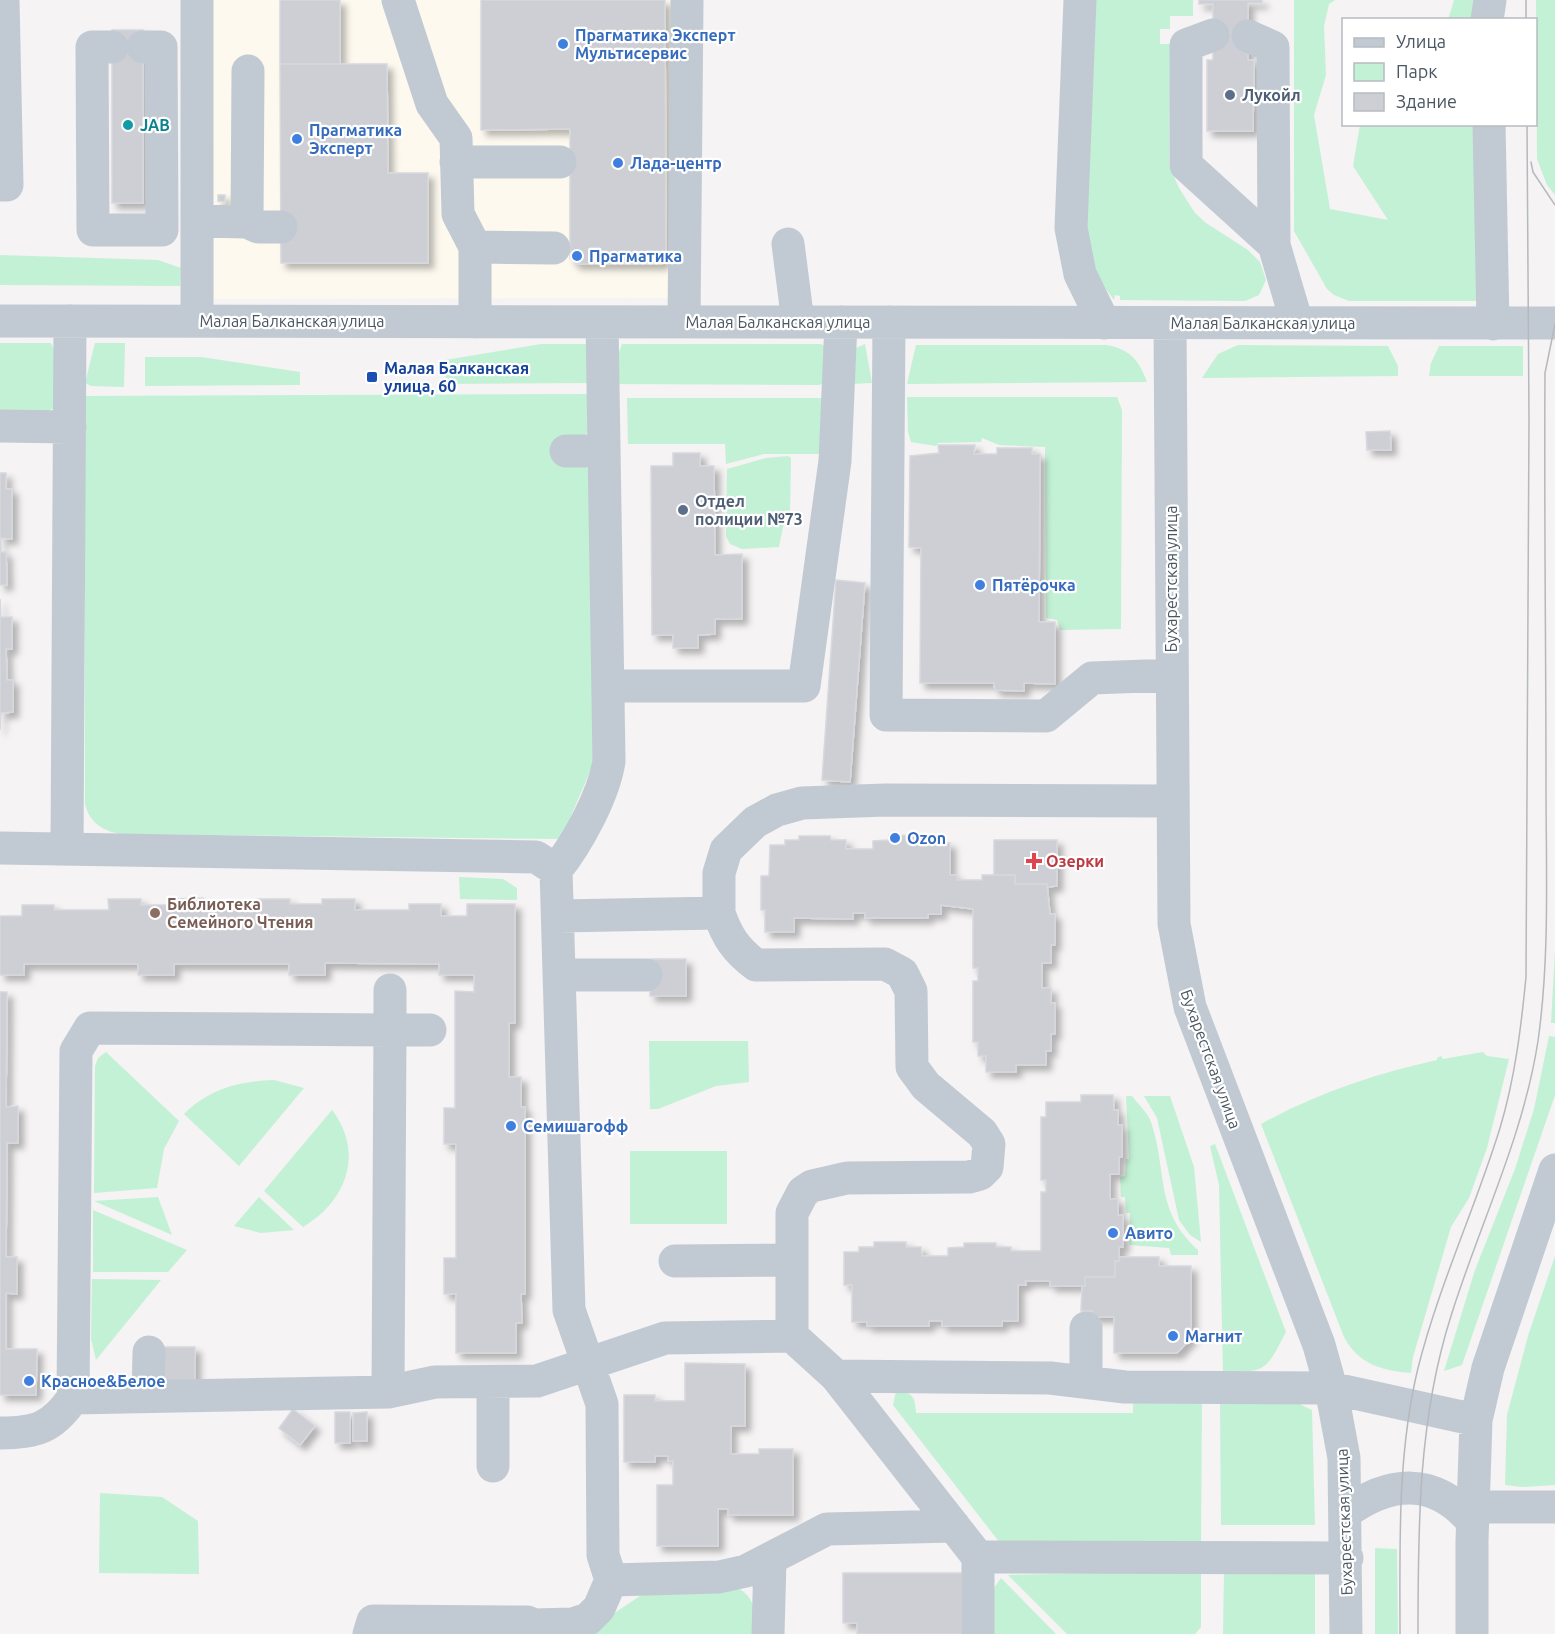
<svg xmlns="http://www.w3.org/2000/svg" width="1555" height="1634" font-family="Ubuntu,sans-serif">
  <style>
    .commercial { fill: #fdf9ef }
    .green { fill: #c3f1d5 }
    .building { fill: #cdcfd5; stroke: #d7d9de; stroke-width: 1.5; filter: url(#shadow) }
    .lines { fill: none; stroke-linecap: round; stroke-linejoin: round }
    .minor { stroke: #c1cad2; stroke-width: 33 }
    .tram { stroke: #b5b8bd; stroke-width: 1.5 }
    .shop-dot { fill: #3f7fe0; stroke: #fff; stroke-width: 2 }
    .service-dot { fill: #5c6f8a; stroke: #fff; stroke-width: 2 }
    .culture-dot { fill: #0f9aa8; stroke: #fff; stroke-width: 2 }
    .transit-dot { fill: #1a4fb4; stroke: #fff; stroke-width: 2 }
    .health-dot { fill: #e0444e; stroke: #fff; stroke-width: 2 }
    .education-dot { fill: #8d6e63; stroke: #fff; stroke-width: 2 }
    .labels { text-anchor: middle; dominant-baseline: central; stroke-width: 4.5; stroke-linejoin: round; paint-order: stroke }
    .shop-label { font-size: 16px; font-weight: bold; fill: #366cbe; stroke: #fff; text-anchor: start }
    .service-label { font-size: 16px; font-weight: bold; fill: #4e5e75; stroke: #fff; text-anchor: start }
    .culture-label { font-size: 16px; font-weight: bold; fill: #0d838f; stroke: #fff; text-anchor: start }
    .street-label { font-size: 16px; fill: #4a5661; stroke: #fff }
    .transit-label { font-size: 16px; font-weight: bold; fill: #164399; stroke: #fff; text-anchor: start }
    .health-label { font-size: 16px; font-weight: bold; fill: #be3a42; stroke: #fff; text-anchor: start }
    .education-label { font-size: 16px; font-weight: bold; fill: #785e54; stroke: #fff; text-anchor: start }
  </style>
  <defs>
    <filter id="shadow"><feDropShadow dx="5.5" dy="5.5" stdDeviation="3" flood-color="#0004"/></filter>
  </defs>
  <rect width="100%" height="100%" fill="#f5f3f3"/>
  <!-- commercial -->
  <path class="commercial" d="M213 0H674L669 298 214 299Z"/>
  <!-- green -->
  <path class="green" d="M1093 0H1193V16H1170V29H1160V44H1170L1169 165 1179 188 1195 213 1206 223 1248 250 1260 262 1266 280 1259 295 1245 301 1120 300V296L1115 295 1114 300 1092 270 1083 236Z
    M1294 0H1335L1329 4 1324 26 1326 75 1314 115 1330 209 1388 220 1353 166 1360 125H1480L1485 301H1349L1334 295 1327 289 1294 231Z
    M1454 0H1481L1478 19 1448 20Z
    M1536 0H1555V195L1547 185 1537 159Z
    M0 255 158 260 181 268 180 286 0 285Z
    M0 343H51L54 349V408L49 411 0 413Z
    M95 343H125L124 387 91 386 85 383Z
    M541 344H586L589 353 591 383 446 384 445 360Z
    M622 344H821L825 346 827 383 818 385 616 384 618 355Z
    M865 344 872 383 851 384 856 348Z
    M916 345H1106C1130 349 1139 360 1147 382L907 384Z
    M1238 345 1388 346 1398 366V376L1202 378 1218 354Z
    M1439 346H1523V376H1429L1431 363Z
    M145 357H201L300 372V385L145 386Z
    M591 394 588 433 584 435 586 467 589 470 595 760 561 839 120 834C103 831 89 822 85 804V396Z
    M907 397H1117L1122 410 1121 629 1060 630 1057 620 1046 618 1045 447 999 445 982 438 981 442 938 443 936 446 911 442 908 432Z
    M627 398H824L819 454H764L726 464 725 444H628Z
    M788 456 791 458 790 515 784 522 779 547 742 549 730 544 726 536 727 469 766 458Z
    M459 877 503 879 517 888V900L460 899Z
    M1555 950V1023H1551Z
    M1549 1036 1555 1037V1095L1462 1365 1444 1371 1475 1270 1515 1169 1534 1109Z
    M649 1041H748L749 1082 716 1086 658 1109H650Z
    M106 1052 179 1121 164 1149 157 1188 94 1193 95 1066 98 1058Z
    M1483 1052 1487 1056 1509 1059 1487 1148 1469 1198 1451 1227 1413 1357 1411 1373C1383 1371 1358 1364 1344 1337L1261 1124C1317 1093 1375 1074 1437 1060V1058L1441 1056 1443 1059Z
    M274 1080 304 1088 239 1166 184 1114C209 1089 239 1081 274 1080Z
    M1126 1096H1132C1138 1104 1148 1113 1151 1122 1168 1173 1154 1210 1198 1250V1255H1171L1169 1248 1129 1245 1130 1213H1126L1125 1197H1121L1120 1177 1125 1176 1126 1159H1129Z
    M1144 1096H1170L1194 1167 1201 1242 1190 1235 1179 1220 1157 1118Z
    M332 1110C365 1153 346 1202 303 1227L264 1191Z
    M1215 1144 1286 1332C1265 1372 1267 1371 1223 1373L1219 1185 1210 1146Z
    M630 1151H727V1224H630Z
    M158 1197 172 1235 94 1201Z
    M259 1197 294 1230 261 1233 234 1226Z
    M93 1210 187 1250 168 1272H93Z
    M1555 1256V1485L1522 1487 1505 1485 1507 1415 1528 1336Z
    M92 1279 161 1280 96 1360 91 1339Z
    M896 1391C913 1393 915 1396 916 1413H1133V1402H1202L1201 1544 1000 1543 893 1405Z
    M1293 1401 1312 1410 1315 1525H1221L1220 1402Z
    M100 1493 162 1497 198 1521 199 1574 99 1573Z
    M1375 1548 1397 1549 1398 1634H1375Z
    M1201 1571V1627L1195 1634H1067L1008 1575Z
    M1315 1571V1634H1223L1224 1572Z
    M1001 1578 1056 1634H992V1591Z
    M736 1587C756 1597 756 1614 756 1634H583L646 1592Z"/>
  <!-- building -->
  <path class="building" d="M280 0H340V64H280Z
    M481 0H665L666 258 661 264H576L570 258V129L481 130Z
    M1199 0H1262V3H1248V60H1254L1253 131H1207V60H1213V4H1199Z
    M112 30H143V203H112Z
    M280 64H387L388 173H428V263H281Z
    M218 195H225V202L218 201Z
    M1390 431 1391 450H1367L1366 432Z
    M938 445H975L974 454H997V448H1032V454H1040L1039 622H1055V684L1024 683V691L995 690 994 683H920L921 548 909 547 910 456 939 453Z
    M673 453H700V466H714L715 555 742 554V619H715V634L698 635V648H673V635H652L651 466H673Z
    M0 473H6V489H12V539L1 538V552H6L7 585H0Z
    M836 580 865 583 850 782 822 780Z
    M0 599 1 617H12V649H6L7 680H13V712L1 713 0 730Z
    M889 835 920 836V840L950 843V875H957V880H982V875H1015V884H1047L1050 914H1055V945H1051V963H1042V988H1051V1003H1055V1034H1051V1051H1046V1065H1016V1072H986V1056H978V1042H973V981H978V968H973V909L941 905V914H928V918H865V913H853V919L794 918V932H765V910H761V876H769L770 845H785V840H799V836H830L831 840H846V849H873V841L889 840Z
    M994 840H1057V886L1047 887V884H1015V875H994Z
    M203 898V910H258V899H290V904H322V899H355V910H409V904H441V916H467V904H515V1023H509V1077H521V1107H525V1294H521L522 1323H516V1353H456V1294H444V1258H456V1144H444V1108H455V991L474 992V975H439V964L325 963V975H289V964H174V975H138V964H24V975H0V916H22V905H54V910H109L108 899H141V905H171V899Z
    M650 959H686V996H650Z
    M0 992H7L6 1107 18 1106V1143H7L6 1257H17V1294L6 1293V1349H37L36 1395H0Z
    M1081 1095H1113L1114 1110H1118V1125H1122V1157H1119V1174H1110V1199H1118V1215H1123V1247H1119V1261H1115V1277H1085V1286H1050V1281H1025L1026 1285H1018V1321H1002V1326H942V1321H929V1326H867V1322H852V1285H844V1252H859V1247H874V1242H906V1247H921L922 1256H948V1248L964 1247V1243H996V1247H1011V1251H1041V1192H1046V1180H1041V1117H1046V1102H1081Z
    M1119 1257H1159V1266H1191V1338L1177 1353H1114V1317H1092V1311H1081L1082 1286H1085V1277H1115V1261H1119Z
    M157 1347H195V1384L157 1383Z
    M685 1363 745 1364V1426H731V1454H759V1449H793V1515H728V1509H718V1546H657V1485H673V1461H668V1456H655V1462H624V1395H655V1401H685Z
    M293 1409 315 1426 300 1445 279 1428Z
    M335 1412H350V1443H335Z
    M367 1412V1441H353V1413Z
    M843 1573H962V1634H857V1623H843Z"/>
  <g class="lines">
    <!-- minor -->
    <path class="minor" d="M398 0 432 104 456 138 458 214 475 247V322
      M1080 0 1071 228 1080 274 1104 323
      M1487 20 1490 0
      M1213 35 1186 45V165L1274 245 1273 47 1248 36
      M112 47H92L93 230H162L161 47H143
      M1489 124 1493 324
      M456 162H560
      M0 185H7L3 0
      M197 221 247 222 248 71
      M247 222 258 227H281
      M788 244 798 322
      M1274 245 1297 323
      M475 247 554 248
      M0 321 1555 323
      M197 321V0
      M684 322 687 0
      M889 322 886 715 1046 716 1092 678 1172 675
      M1170 323 1174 924 1190 1007 1319 1345 1331 1388 1344 1458 1346 1634
      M0 426 70 427
      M566 451H604
      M608 686H804L835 461 841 322
      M0 848 536 857 556 870 569 1310 602 1404 603 1555 611 1580 599 1608 588 1619 573 1624 534 1625
      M67 849 70 321
      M556 870C577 844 604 795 609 761L602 322
      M719 913C727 937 736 950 756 965L885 964 902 973 911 991 912 1067 926 1086 982 1133 989 1144 987 1167 980 1174 969 1177 847 1178 812 1186 803 1192 792 1213V1336
      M559 916 719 913V873L726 850 755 822 777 810 802 803 886 800 1173 801
      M561 975H646
      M390 990V1030H430
      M675 1261 792 1260
      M836 1376 1050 1378 1125 1387 1331 1388 1476 1420
      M493 1382V1466
      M1086 1382V1328
      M148 1395 149 1352
      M73 1398 76 1051 90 1028 390 1030 388 1392
      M0 1433C36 1433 52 1428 73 1398L388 1392 435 1382 537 1381 665 1338 792 1336 836 1376 978 1557V1634
      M1473 1507H1555
      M1345 1513C1390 1480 1434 1477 1472 1521
      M978 1557 1347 1558
      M611 1580 719 1577 746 1571 827 1529 954 1526
      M369 1634 373 1621 527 1622 534 1625V1634
      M768 1634 770 1560
      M1472 1634V1541L1476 1420 1488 1368 1555 1170"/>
    <!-- tram -->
    <path class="tram" d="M1526 0V20
      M1531 162 1533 172 1555 205
      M1400 1634C1400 1545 1397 1455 1418 1368 1439 1285 1475 1209 1500 1128 1515 1078 1521 1028 1526 977L1529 420 1527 124
      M1418 1634C1418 1527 1418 1419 1451 1316 1480 1223 1523 1138 1538 1041 1550 956 1546 869 1546 784 1546 647 1544 510 1545 373L1555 324"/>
  </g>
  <!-- markers -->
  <g class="shop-dot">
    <circle cx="563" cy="44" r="6"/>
    <circle cx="297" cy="139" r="6"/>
    <circle cx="618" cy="163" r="6"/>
    <circle cx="577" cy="256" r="6"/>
    <circle cx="980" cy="585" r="6"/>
    <circle cx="895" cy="838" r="6"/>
    <circle cx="511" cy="1126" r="6"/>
    <circle cx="1113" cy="1233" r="6"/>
    <circle cx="1173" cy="1336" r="6"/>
    <circle cx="29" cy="1381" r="6"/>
  </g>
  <g class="service-dot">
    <circle cx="1230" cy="95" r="6"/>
    <circle cx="683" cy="510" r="6"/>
  </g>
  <circle class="culture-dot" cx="128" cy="125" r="6"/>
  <rect class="transit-dot" x="366" y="371" width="12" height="12" rx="3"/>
  <path class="health-dot" d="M1031 852h6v6h6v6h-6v6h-6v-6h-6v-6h6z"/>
  <circle class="education-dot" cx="155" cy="913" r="6"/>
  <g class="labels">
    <!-- shop labels -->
    <g class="shop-label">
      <text x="575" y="35">Прагматика Эксперт<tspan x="575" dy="18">Мультисервис</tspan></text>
      <text x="309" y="130">Прагматика<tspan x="309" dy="18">Эксперт</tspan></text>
      <text x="630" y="163">Лада-центр</text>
      <text x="589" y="256">Прагматика</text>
      <text x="992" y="585">Пятёрочка</text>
      <text x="907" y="838">Ozon</text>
      <text x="523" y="1126">Семишагофф</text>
      <text x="1125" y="1233">Авито</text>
      <text x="1185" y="1336">Магнит</text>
      <text x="41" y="1381">Красное&amp;Белое</text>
    </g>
    <!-- service labels -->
    <g class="service-label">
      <text x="1242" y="95">Лукойл</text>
      <text x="695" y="501">Отдел<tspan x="695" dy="18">полиции №73</tspan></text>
    </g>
    <!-- culture labels -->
    <g class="culture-label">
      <text x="140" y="125">JAB</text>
    </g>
    <!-- street labels -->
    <g class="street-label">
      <text x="292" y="321">Малая Балканская улица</text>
      <text x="778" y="322">Малая Балканская улица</text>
      <text x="1263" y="323">Малая Балканская улица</text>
      <text transform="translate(1171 579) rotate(-90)">Бухарестская улица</text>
      <text transform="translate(1211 1059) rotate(70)">Бухарестская улица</text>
      <text transform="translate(1344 1522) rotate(-92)">Бухарестская улица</text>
    </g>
    <!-- transit labels -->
    <g class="transit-label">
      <text x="384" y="368">Малая Балканская<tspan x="384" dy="18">улица, 60</tspan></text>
    </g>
    <!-- health labels -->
    <g class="health-label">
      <text x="1046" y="861">Озерки</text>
    </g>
    <!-- education labels -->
    <g class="education-label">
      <text x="167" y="904">Библиотека<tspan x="167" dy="18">Семейного Чтения</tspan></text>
    </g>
  </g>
  <!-- legend -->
  <rect x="1342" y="18" width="195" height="108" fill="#ffffff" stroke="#b7bbc0" stroke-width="1.5"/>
  <rect x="1354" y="38" width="30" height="9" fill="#c1cad2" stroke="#b7bbc0" stroke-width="1.5"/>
  <text x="1396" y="48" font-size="18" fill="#4a5661">Улица</text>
  <rect x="1354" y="63" width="30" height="18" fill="#c3f1d5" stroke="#b7bbc0" stroke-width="1.5"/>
  <text x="1396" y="78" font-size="18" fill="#4a5661">Парк</text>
  <rect x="1354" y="93" width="30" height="18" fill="#cdcfd5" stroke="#b7bbc0" stroke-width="1.5"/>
  <text x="1396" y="108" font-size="18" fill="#4a5661">Здание</text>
</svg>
